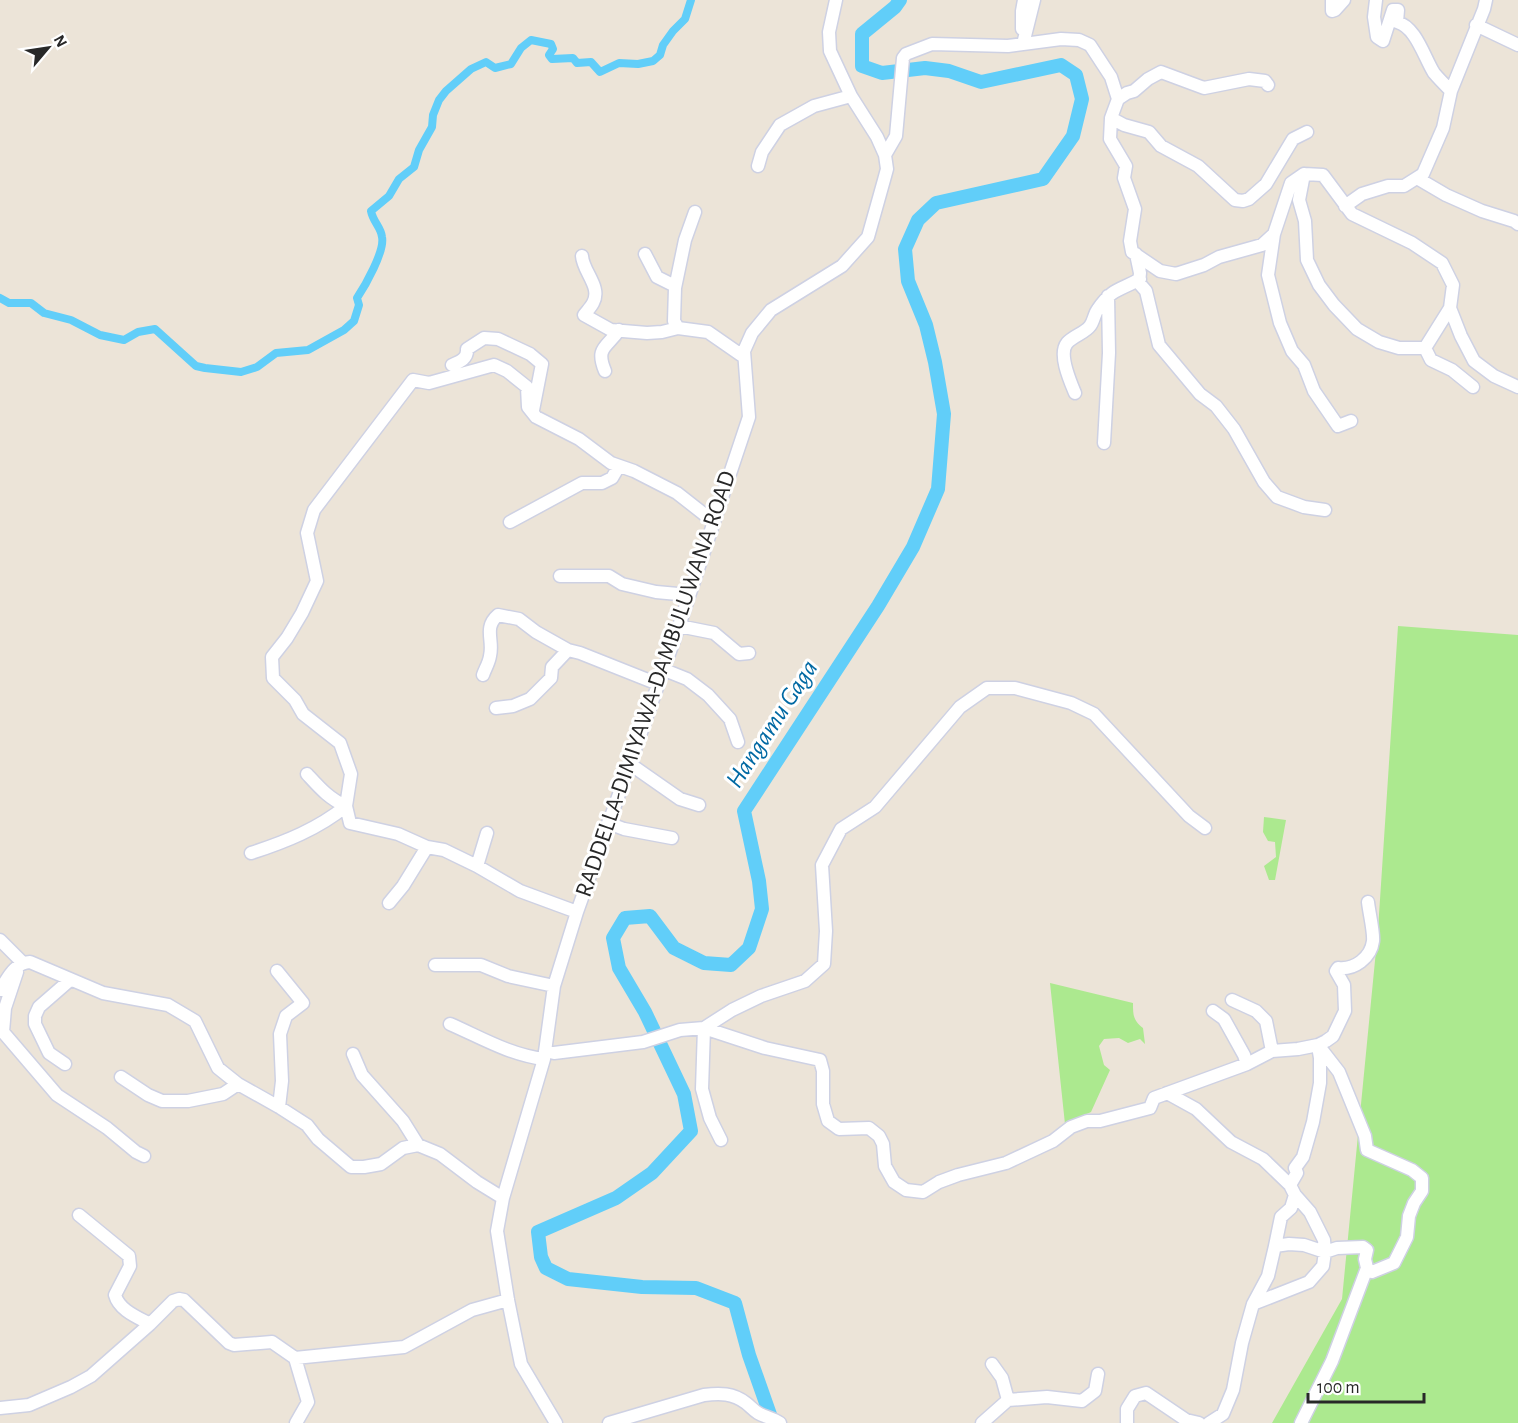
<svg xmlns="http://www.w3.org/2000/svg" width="1518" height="1423" font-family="'Alegreya Sans',sans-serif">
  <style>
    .green { fill: #ace98f }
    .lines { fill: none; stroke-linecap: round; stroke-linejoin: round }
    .canal { stroke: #61cef9; stroke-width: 8 }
    .river { stroke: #61cef9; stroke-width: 14 }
    .minor-casing { stroke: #ced1e3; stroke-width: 15 }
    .minor { stroke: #fff; stroke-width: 12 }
    .labels { text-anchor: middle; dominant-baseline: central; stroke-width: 6; stroke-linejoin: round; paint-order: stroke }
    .street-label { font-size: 24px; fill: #282828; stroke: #fff }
    .water-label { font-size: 26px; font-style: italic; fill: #0169a3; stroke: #fff }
  </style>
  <rect width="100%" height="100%" fill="#ece4d8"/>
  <!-- green -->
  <path class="green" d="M1398 626 1518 635V1423H1272L1342 1299 1378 930Z
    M1264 817 1286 820 1275 880H1269L1264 866 1276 857 1275 842 1268 841 1263 832Z
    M1050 983 1133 1003C1133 1015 1133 1020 1143 1028L1145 1044 1140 1039 1128 1043 1119 1038 1104 1039 1099 1046 1104 1065 1110 1070 1091 1112 1065 1124Z"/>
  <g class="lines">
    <!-- canal -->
    <path class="canal" d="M0 298 9 303H31L44 313 71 320 100 335 124 340 138 332 155 329 196 366 205 368 241 372 257 367 276 353 308 350 344 330 354 321 359 305 357 298C365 286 385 251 382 237 381 227 373 222 371 211L389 196 399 179 414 167 419 150 432 127 433 115 439 100 446 91 471 69 486 62 495 68 511 64 521 48 531 40 551 44 553 49 549 55 552 59 573 58 577 63 591 62 600 72 619 63 638 64 653 61 660 55 663 45 673 31 685 19 691 0"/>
    <!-- river -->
    <path class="river" d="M773 1423 749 1355 735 1303 696 1288 642 1287 568 1279 546 1268 541 1257 538 1232 616 1198 652 1173 691 1131 684 1094 645 1012 619 968 613 938 625 918 650 916 674 948 704 963 731 965 749 948 762 909 759 881 744 811 878 606 913 547 938 489 944 414 935 362 926 325 908 281 905 249 918 220 936 203 1043 179 1073 136 1082 99 1076 75 1061 65 981 82 949 71 925 68 882 73 862 66V34L895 7 900 0"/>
    <!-- minor casing -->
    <g class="minor-casing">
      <path id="minor" d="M1332 0V11L1335 10 1344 0
        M1376 0 1374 17 1377 37 1383 41 1393 10H1398L1397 22C1416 27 1424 57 1434 73 1439 79 1445 85 1451 91
        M1476 25 1518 45
        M1022 29V11L1024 0
        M1023 44 1034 0
        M1118 99 1127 93 1134 91 1148 79 1161 72 1204 88 1249 79 1265 81 1268 85
        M1111 118 1124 125 1149 132 1161 146 1198 166 1235 200 1243 201 1249 199 1266 184 1293 139 1307 132
        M885 155 896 136 903 58 906 54 932 44 1008 46 1061 39 1079 40 1090 45 1111 77 1118 99 1111 118 1110 139 1126 166 1124 178 1135 209 1130 241 1132 252 1160 271 1176 274 1204 265 1219 257 1262 245 1274 234 1291 183 1304 174 1323 175 1352 214 1412 243 1442 263 1453 285 1450 308 1461 336 1474 361 1494 376 1518 387
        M758 166 762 152 780 125 814 106 851 96
        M1304 174 1299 200 1305 221 1307 260 1319 285 1334 305 1357 329 1379 342 1399 348H1425L1450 308
        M1417 178 1446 195 1482 211 1514 221 1518 224
        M1345 206 1362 194 1388 186H1404L1423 174 1443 128 1451 91 1484 9 1486 0
        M1274 234 1268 275 1280 323 1292 351 1304 365 1314 391 1338 426 1351 421
        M645 254 657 277 673 285 675 288 674 321 678 328 708 332 744 357
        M1136 254 1140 273 1139 283 1146 291 1159 345 1200 394 1216 406 1234 429 1264 482 1277 497 1304 507 1325 510
        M582 256C583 272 602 287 593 303 591 307 587 311 584 315L611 330 647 333 662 332 678 328
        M675 288 685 240 695 212
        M1425 348 1431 360 1452 370 1473 387
        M452 365C459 362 468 359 467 349L484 338 498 339 530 354 542 364 533 410
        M605 371C595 347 607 348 619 330
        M1075 393C1070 381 1058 354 1067 343 1073 336 1085 333 1090 326 1094 321 1094 314 1098 309 1112 288 1121 290 1140 279
        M1104 443 1109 353 1108 296
        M510 522 582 483H602L612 478 619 466
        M560 576H609L622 584 656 592 689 595
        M679 626 714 633 739 654 749 653
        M662 669 687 679 708 695 730 719 738 742
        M483 675C485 669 489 663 490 656 494 640 483 628 498 615L519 619 536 632 568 650 580 653 658 684
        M496 708 513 706 530 699 551 678 552 667 568 650
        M630 764 680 799 699 805
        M608 823 624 829 672 838
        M251 853C285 842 318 829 346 806 329 799 319 787 307 774
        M477 866 487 833
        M389 903 403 886 427 847
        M577 912 520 891 477 866 444 850 427 847 398 834 350 823 346 806 351 774 340 743 303 714 295 700 273 678 272 657 287 638 302 613 317 581 307 533 314 510 413 380 429 383 494 365 507 371 527 387 528 407 536 417 579 439 611 463 634 471 677 493 714 522
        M0 940 22 962
        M435 965H481L508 976 554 986
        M277 971 303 1003 286 1016 280 1034 282 1081 279 1107
        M17 972 5 1008 3 1032 57 1095 107 1128 136 1152 144 1156
        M0 990C8 978 14 963 30 962L103 993 168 1005 195 1021 218 1068 238 1084 279 1107 307 1125 318 1139 351 1167H364L381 1164 403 1148 418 1145 440 1154 477 1182 503 1198
        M1232 1000 1256 1011 1266 1021 1272 1051
        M1213 1011 1224 1019 1244 1055 1247 1064
        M450 1024C480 1037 510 1055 544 1059
        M545 1051 554 1053 643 1042 680 1030 704 1028 765 1048 820 1060 823 1071V1104L828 1121 839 1129 869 1128 879 1136 883 1144 885 1166 894 1182 906 1190 923 1192 939 1182 958 1175 1006 1163 1053 1141 1071 1127 1087 1121H1100L1150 1108 1154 1098 1247 1064 1272 1051 1298 1049 1318 1045 1326 1041 1333 1036 1345 1011 1344 985 1336 971 1338 968C1354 970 1371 958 1373 941 1374 932 1369 912 1368 902
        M353 1054 362 1075 403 1121 418 1145
        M65 1064 49 1053 35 1024V1016L39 1007 70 980
        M121 1077 148 1095 162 1101H188L223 1094 238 1084
        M1167 1093 1196 1109 1231 1142 1263 1159 1290 1185 1295 1195 1291 1208 1281 1217 1275 1246
        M721 1140 710 1118 702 1089 704 1028 732 1010 761 996 805 981 824 964 826 931 822 865 841 829 875 807 960 707 987 688H1015L1071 703 1094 714 1189 816 1205 828
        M1290 1185 1297 1173 1295 1168 1303 1157 1313 1122 1320 1083V1058L1318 1046
        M79 1215 129 1256 130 1266 115 1295C119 1310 137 1317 150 1324
        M1253 1304 1309 1282 1323 1266 1325 1252 1324 1240 1310 1212 1295 1195
        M295 1358 308 1402 296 1423
        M992 1364 1002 1378 1008 1400
        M0 1408 29 1405 71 1387 91 1376 150 1324 173 1301 179 1299 184 1300 229 1343 234 1345 272 1342 295 1358 404 1347 472 1310 508 1300
        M556 1423 521 1364 508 1300 497 1231 503 1198 544 1059 554 986 577 912 679 626 749 417 744 351 752 333 771 310 842 266 868 237 884 180 887 169 885 155 877 137 851 96 830 51 829 32 836 0
        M609 1423 704 1395C720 1393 733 1393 746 1403 750 1406 753 1410 758 1413 765 1417 773 1418 780 1423
        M982 1423 1008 1400 1047 1397 1082 1401 1095 1391 1098 1374
        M1127 1423V1409L1135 1396 1146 1393 1186 1420 1199 1423
        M1209 1423 1223 1414 1233 1390 1242 1343 1253 1304 1268 1276 1275 1246 1289 1244 1304 1245 1325 1252 1337 1248 1363 1247 1367 1250 1365 1259 1367 1268 1372 1272 1394 1263 1407 1237 1409 1216 1414 1203 1422 1191V1178L1412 1170 1367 1150 1365 1136 1339 1072 1318 1045
        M1301 1423 1332 1361 1367 1268"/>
    </g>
    <!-- minor -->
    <use href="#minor" class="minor"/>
  </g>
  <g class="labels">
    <!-- street labels -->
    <g class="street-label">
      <text transform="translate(656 684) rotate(-71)">RADDELLA-DIMIYAWA-DAMBULUWANA ROAD</text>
    </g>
    <!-- water labels -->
    <g class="water-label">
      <text transform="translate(772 724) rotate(-57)">Hangamu Gaga</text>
    </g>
  </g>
  <!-- north arrow -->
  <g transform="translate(48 48) rotate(61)" stroke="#ffffff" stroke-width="4.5" paint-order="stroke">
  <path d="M0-4.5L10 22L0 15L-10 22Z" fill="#282828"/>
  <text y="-9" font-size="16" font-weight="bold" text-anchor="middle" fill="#282828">N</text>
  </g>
  <!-- scale -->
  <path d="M1308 1393v9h116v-9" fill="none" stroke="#282828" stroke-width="3"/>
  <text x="1317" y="1393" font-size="18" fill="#282828" stroke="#ffffff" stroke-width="4.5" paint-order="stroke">100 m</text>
</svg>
